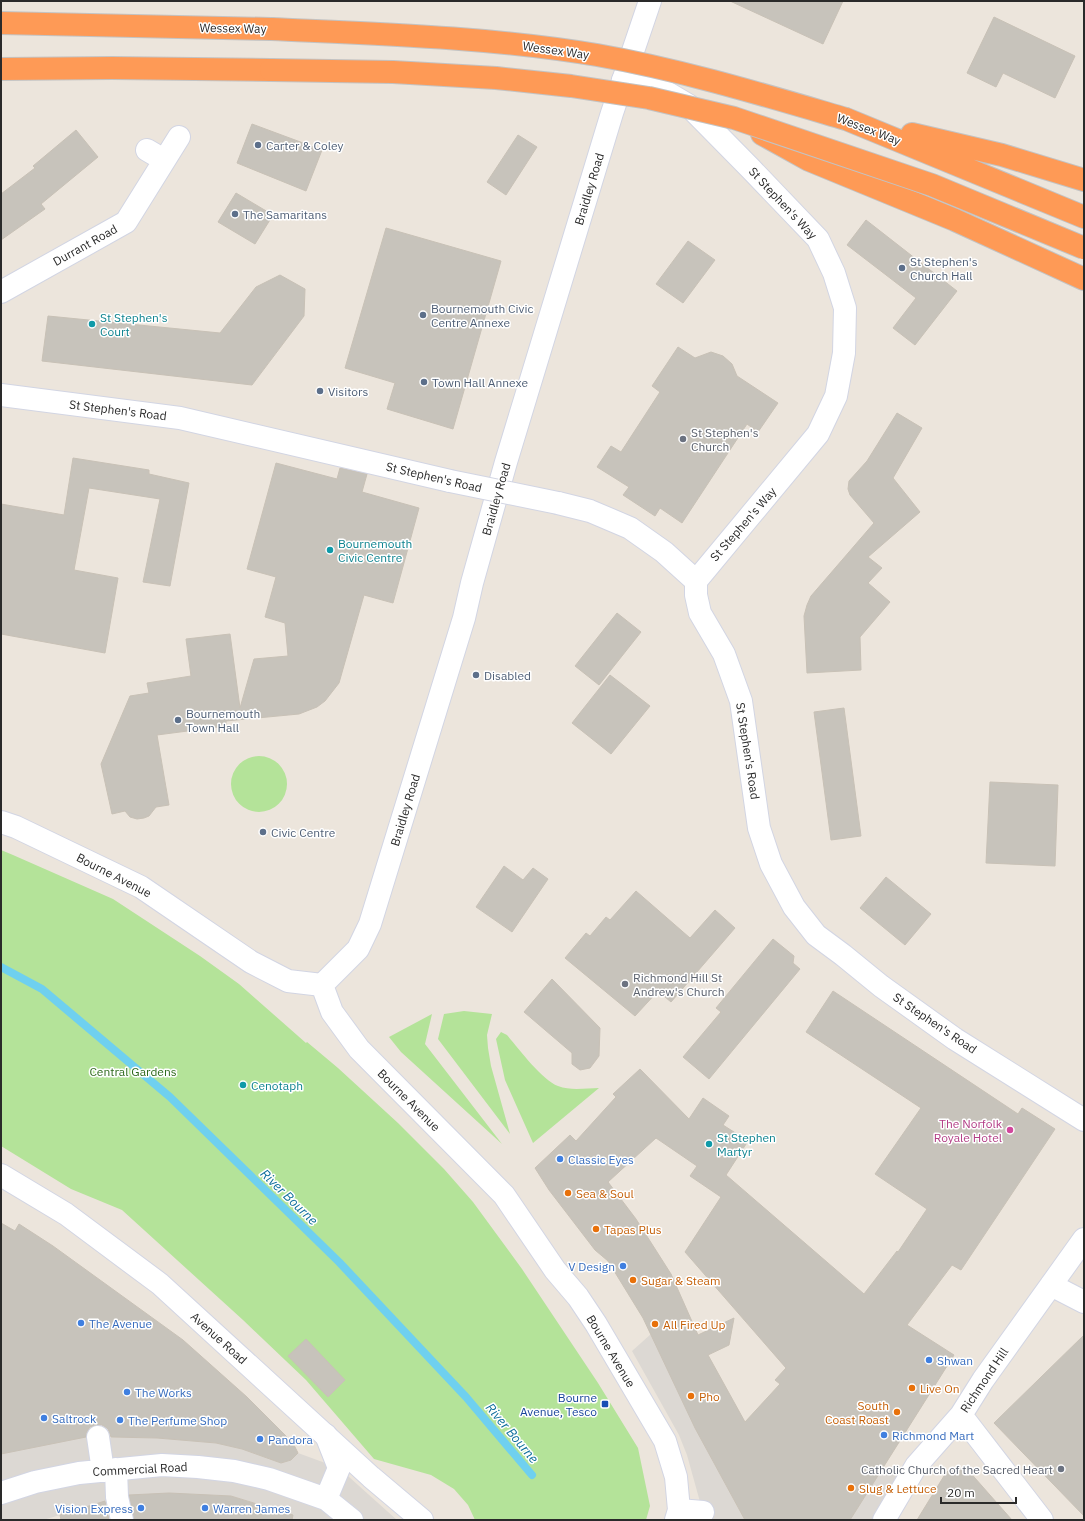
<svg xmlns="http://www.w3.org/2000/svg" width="1085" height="1521" font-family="'IBM Plex Sans',sans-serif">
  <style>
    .green { fill: #b4e399 }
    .plaza { fill: #dcd8d3 }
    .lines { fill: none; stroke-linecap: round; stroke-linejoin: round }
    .stream { stroke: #6fd0ef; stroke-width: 8 }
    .building { fill: #c7c3bb; stroke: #c8c1b6; fill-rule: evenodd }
    .street-casing { stroke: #d2d5e3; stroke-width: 24 }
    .secondary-casing { stroke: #d2d5e3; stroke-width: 24 }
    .highway-casing { stroke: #c3c3c3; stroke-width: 24 }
    .street { stroke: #fff; stroke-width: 22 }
    .secondary { stroke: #fff; stroke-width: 22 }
    .highway { stroke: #fe9a56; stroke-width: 22 }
    .street-bridge-casing { stroke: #d2d5e3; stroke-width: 24; stroke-linecap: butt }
    .highway-bridge-casing { stroke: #c3c3c3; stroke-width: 24; stroke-linecap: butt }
    .street-bridge { stroke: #fff; stroke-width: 22 }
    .highway-bridge { stroke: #fe9a56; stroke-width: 22 }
    .service-dot { fill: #5c6f8a; stroke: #fff; stroke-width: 1.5 }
    .culture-dot { fill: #0f9aa8; stroke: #fff; stroke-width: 1.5 }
    .worship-dot { fill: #6b7280; stroke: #fff; stroke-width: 1.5 }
    .hotel-dot { fill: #d1479c; stroke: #fff; stroke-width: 1.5 }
    .shop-dot { fill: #3f7fe0; stroke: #fff; stroke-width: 1.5 }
    .food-dot { fill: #e8710a; stroke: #fff; stroke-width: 1.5 }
    .transit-dot { fill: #1a4fb4; stroke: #fff; stroke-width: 1.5 }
    .labels { text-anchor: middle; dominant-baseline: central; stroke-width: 3; stroke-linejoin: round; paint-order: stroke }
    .street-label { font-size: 12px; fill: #2a2a2a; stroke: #fff }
    .service-label { font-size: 12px; fill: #4e5e75; stroke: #fff; text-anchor: start }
    .culture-label { font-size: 12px; fill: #0d838f; stroke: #fff; text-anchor: start }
    .worship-label { font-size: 12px; fill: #5b616d; stroke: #fff; text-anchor: start }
    .park-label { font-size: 12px; fill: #2c681a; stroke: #fff }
    .hotel-label { font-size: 12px; fill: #b23c85; stroke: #fff; text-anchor: end }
    .shop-label { font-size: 12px; fill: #366cbe; stroke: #fff; text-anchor: start }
    .food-label { font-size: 12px; fill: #c56008; stroke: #fff; text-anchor: start }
    .transit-label { font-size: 12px; fill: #164399; stroke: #fff; text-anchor: end }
    .water-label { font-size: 13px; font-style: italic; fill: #0d6e9b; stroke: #fff }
  </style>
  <rect width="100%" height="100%" fill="#ece5dc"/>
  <!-- green -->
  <path class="green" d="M231 784a28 28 0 1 1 56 0a28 28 0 1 1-56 0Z
    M1 850 13 855 113 899 200 956 239 984 306 1043 307 1042 338 1068 398 1123 444 1169 473 1202 522 1269 598 1383 638 1448 650 1506 646 1520H475L468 1505 454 1489 431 1475 374 1459 306 1380 243 1320 122 1210 71 1189 1 1146Z
    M464 1011 492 1014 487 1035 488 1048 491 1066 510 1134 438 1039 444 1014Z
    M432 1014 425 1044 502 1144 401 1052 389 1037Z
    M501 1032 507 1035C519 1049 542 1080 558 1086 571 1091 586 1088 599 1088L533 1143 505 1080 496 1039Z"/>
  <!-- plaza -->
  <path class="plaza" d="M651 1334 706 1448 745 1520H702V1509L687 1455 679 1435 632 1351Z
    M83 1437 157 1438 216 1443 242 1449 281 1463 291 1460 298 1453 339 1468 397 1520H292L265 1506 231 1496 180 1494 125 1496 43 1520H1V1454Z
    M883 1467 900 1479 873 1520H850Z"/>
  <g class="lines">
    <!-- stream -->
    <path class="stream" d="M1 967 42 989 170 1097 339 1262 466 1397 532 1475"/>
  </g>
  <!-- building -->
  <path class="building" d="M730 1H843L823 44Z
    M994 17 1075 56 1055 98 1003 73 996 87 967 73Z
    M252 124 322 150 306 191 237 163Z
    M76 130 98 157 41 204 45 209 1 240V194L35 168 33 166Z
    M518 135 537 147 506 195 487 182Z
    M236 193 273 215 255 244 218 222Z
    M866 220 957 291 915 345 893 328 916 298 847 245Z
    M386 228 501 261 453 429 387 409 395 383 345 368Z
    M688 241 715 260 683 303 656 284Z
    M280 275 305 289 304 316 252 385 42 361 48 316 220 333 256 287Z
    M678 347 695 358 711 352 723 356 732 364 737 376 778 403 758 432 747 424 682 523 660 508 655 516 623 495 629 487 597 467 611 446 621 452 660 392 652 386Z
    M897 413 922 428 893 478 920 512 868 557 882 568 868 583 890 602 860 637 861 670 807 673 804 616 807 605 811 596 874 523 850 495 848 489 849 481 867 461Z
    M73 458 149 470V474L189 483 170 586 143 582 160 499 89 488 74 570 118 578 105 653 1 634V504L64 515Z
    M276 463 337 479 340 468 367 474 362 492 419 508 393 603 364 595 339 683 325 701 317 707 299 714 226 721V726L157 735 169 805 156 807 149 816 144 818 137 819 130 817 125 811 112 814 101 764 130 696 149 693 147 683 191 676 186 639 230 634 240 708 254 659 288 656 285 623 265 617 276 577 247 569Z
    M617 613 641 632 599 685 575 666Z
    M610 675 650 706 611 754 572 723Z
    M844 708 861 836 831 840 814 712Z
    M990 782 1058 785 1055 866 986 863Z
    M504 866 523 880 533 868 548 879 512 932 476 907Z
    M886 877 931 914 905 945 860 908Z
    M636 891 690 938 715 910 735 928 671 1002 658 991 635 1016 565 958 586 933 590 936 606 917 610 920Z
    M773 939 794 956 793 963 800 969 709 1079 683 1057 721 1012 716 1008Z
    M552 979 600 1028 599 1056 590 1068 580 1070 572 1064V1053L524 1012Z
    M833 991 1018 1114 1022 1108 1055 1129 961 1270 952 1265 907 1325 954 1355 850 1520H745L695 1428 643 1318 608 1261 595 1250 549 1190 535 1168 570 1135 576 1141 616 1097 613 1094 640 1069 689 1119 703 1098 729 1116 723 1125 748 1141 726 1175 864 1294 897 1251 898 1252 927 1209 875 1174 921 1108 806 1032ZM656 1138 697 1166 690 1176 721 1197 685 1252 786 1368 775 1380 780 1384 745 1422 708 1355 729 1345 734 1318 698 1335 671 1274 636 1219 608 1182Z
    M1 1223 15 1231 19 1224 53 1246 183 1340 247 1397 293 1443 298 1453 291 1460 281 1463 242 1449 216 1443 157 1438 111 1437 108 1429 102 1425H97L90 1427 87 1432 86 1437 1 1454Z
    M1084 1335V1516L994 1423Z
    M306 1339 345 1380 328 1397 288 1356Z
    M954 1468 967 1469 1012 1520H917L944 1476 948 1471Z
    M169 1493 231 1496 293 1515 292 1520H134L129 1495Z
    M105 1501 109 1520H61L60 1515Z"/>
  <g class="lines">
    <!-- street casing -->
    <g class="street-casing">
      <path id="street" d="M623 80 661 89 688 105 751 169 818 239 834 273 845 308 844 353 836 396 818 434 696 581
        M147 150 164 160
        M1 292 126 222 179 137
        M1 395 180 418 450 481
        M558 503 590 511 630 528 664 552 696 581V595L700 613 724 654 741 701 759 828 771 864 794 907 816 935 843 955 881 986 955 1039 1084 1120
        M1051 1285 1084 1302
        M961 1415 1042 1520
        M326 1435 339 1468 326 1499
        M98 1437 103 1471
        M116 1469 117 1497 122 1520
        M1 1493 35 1482 79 1473 162 1465 198 1467 234 1471 269 1479 326 1499 352 1520
        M679 1510 703 1512
        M884 1520 916 1466 961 1415 983 1380 1084 1239"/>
    </g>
    <!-- secondary casing -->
    <g class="secondary-casing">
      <path id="secondary" d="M1 822 16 827 141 887 251 962 288 981 322 985
        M322 985 358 949 370 924 464 618 472 583 506 462 612 113 650 1
        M322 985 332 1012 359 1049 504 1195 555 1270 578 1297 596 1324 665 1441 676 1477 679 1510 676 1520
        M1 1175 66 1214 160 1284 371 1477 422 1520"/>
    </g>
    <!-- highway casing -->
    <g class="highway-casing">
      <path id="highway" d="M1 23 271 29
        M1 69 112 68 271 70
        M846 119 1084 217
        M762 134 809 160 955 220 1084 279
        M912 134 1002 155 1084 180"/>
    </g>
    <!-- street -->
    <use href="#street" class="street"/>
    <!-- secondary -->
    <use href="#secondary" class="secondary"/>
    <!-- highway -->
    <use href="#highway" class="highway"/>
    <!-- street-bridge casing -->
    <g class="street-bridge-casing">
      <path id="street-bridge" d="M450 481 558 503"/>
    </g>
    <!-- highway-bridge casing -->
    <g class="highway-bridge-casing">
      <path id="highway-bridge" d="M271 29C380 34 489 37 597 55 682 70 764 95 846 119
        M271 70 393 72 496 78 571 86 649 98 734 118 932 185 1084 248"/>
    </g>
    <!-- street-bridge -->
    <use href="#street-bridge" class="street-bridge"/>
    <!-- highway-bridge -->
    <use href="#highway-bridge" class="highway-bridge"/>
  </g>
  <!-- markers -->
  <g class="service-dot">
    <circle cx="258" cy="145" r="4"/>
    <circle cx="235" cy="214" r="4"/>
    <circle cx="902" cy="268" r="4"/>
    <circle cx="423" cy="315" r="4"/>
    <circle cx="424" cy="382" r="4"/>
    <circle cx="320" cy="391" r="4"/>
    <circle cx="476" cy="675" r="4"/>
    <circle cx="178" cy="720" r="4"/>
    <circle cx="263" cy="832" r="4"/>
  </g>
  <g class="culture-dot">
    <circle cx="92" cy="324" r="4"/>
    <circle cx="330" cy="550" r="4"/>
    <circle cx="243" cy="1085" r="4"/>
    <circle cx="709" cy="1144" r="4"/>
  </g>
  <g class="worship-dot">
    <circle cx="683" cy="439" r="4"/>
    <circle cx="625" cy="984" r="4"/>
    <circle cx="1061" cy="1469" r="4"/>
  </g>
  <circle class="hotel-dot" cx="1010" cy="1130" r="4"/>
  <g class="shop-dot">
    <circle cx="560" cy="1159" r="4"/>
    <circle cx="623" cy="1266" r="4"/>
    <circle cx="81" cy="1323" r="4"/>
    <circle cx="929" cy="1360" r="4"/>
    <circle cx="127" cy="1392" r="4"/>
    <circle cx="44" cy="1418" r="4"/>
    <circle cx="120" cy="1420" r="4"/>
    <circle cx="884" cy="1435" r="4"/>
    <circle cx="260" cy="1439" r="4"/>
    <circle cx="141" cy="1508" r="4"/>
    <circle cx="205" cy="1508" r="4"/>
  </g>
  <g class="food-dot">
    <circle cx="568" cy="1193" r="4"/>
    <circle cx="596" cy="1229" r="4"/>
    <circle cx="633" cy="1280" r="4"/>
    <circle cx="655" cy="1324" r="4"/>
    <circle cx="912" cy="1388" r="4"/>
    <circle cx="691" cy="1396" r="4"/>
    <circle cx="897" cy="1412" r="4"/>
    <circle cx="851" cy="1488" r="4"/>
  </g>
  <rect class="transit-dot" x="601" y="1400" width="8" height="8" rx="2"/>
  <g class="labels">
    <!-- street labels -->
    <g class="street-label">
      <text transform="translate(233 28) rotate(1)">Wessex Way</text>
      <text transform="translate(556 50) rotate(8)">Wessex Way</text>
      <text transform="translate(869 129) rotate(21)">Wessex Way</text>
      <text transform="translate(589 189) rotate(-73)">Braidley Road</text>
      <text transform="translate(783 203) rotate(47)">St Stephen's Way</text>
      <text transform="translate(85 245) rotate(-29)">Durrant Road</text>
      <text transform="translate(118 410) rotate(7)">St Stephen's Road</text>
      <text transform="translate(434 477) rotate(13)">St Stephen's Road</text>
      <text transform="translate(496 499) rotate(-74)">Braidley Road</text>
      <text transform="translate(743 524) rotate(-49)">St Stephen's Way</text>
      <text transform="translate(748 751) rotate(81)">St Stephen's Road</text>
      <text transform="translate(405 810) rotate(-73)">Braidley Road</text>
      <text transform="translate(114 875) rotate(27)">Bourne Avenue</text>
      <text transform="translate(935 1023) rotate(34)">St Stephen's Road</text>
      <text transform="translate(409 1100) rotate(45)">Bourne Avenue</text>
      <text transform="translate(219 1338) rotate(42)">Avenue Road</text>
      <text transform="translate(611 1351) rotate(59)">Bourne Avenue</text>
      <text transform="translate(984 1380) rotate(-56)">Richmond Hill</text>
      <text transform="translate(140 1469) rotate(-3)">Commercial Road</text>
    </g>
    <!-- service labels -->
    <g class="service-label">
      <text x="266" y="145">Carter &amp; Coley</text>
      <text x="243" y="214">The Samaritans</text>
      <text x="910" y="261">St Stephen's<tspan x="910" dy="14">Church Hall</tspan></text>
      <text x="431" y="308">Bournemouth Civic<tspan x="431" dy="14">Centre Annexe</tspan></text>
      <text x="432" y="382">Town Hall Annexe</text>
      <text x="328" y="391">Visitors</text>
      <text x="484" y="675">Disabled</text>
      <text x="186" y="713">Bournemouth<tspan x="186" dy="14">Town Hall</tspan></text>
      <text x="271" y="832">Civic Centre</text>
    </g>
    <!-- culture labels -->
    <g class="culture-label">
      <text x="100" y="317">St Stephen's<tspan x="100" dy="14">Court</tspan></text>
      <text x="338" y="543">Bournemouth<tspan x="338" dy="14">Civic Centre</tspan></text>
      <text x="251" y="1085">Cenotaph</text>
      <text x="717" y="1137">St Stephen<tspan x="717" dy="14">Martyr</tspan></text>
    </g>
    <!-- worship labels -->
    <g class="worship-label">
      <text x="691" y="432">St Stephen's<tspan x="691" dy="14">Church</tspan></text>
      <text x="633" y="977">Richmond Hill St<tspan x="633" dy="14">Andrew's Church</tspan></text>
      <text x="1053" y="1469" text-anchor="end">Catholic Church of the Sacred Heart</text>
    </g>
    <!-- park labels -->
    <g class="park-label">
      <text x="133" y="1071">Central Gardens</text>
    </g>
    <!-- hotel labels -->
    <g class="hotel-label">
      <text x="1002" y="1123">The Norfolk<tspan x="1002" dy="14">Royale Hotel</tspan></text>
    </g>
    <!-- shop labels -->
    <g class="shop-label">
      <text x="568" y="1159">Classic Eyes</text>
      <text x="615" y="1266" text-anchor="end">V Design</text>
      <text x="89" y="1323">The Avenue</text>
      <text x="937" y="1360">Shwan</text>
      <text x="135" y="1392">The Works</text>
      <text x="52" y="1418">Saltrock</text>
      <text x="128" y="1420">The Perfume Shop</text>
      <text x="892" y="1435">Richmond Mart</text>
      <text x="268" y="1439">Pandora</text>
      <text x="133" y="1508" text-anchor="end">Vision Express</text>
      <text x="213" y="1508">Warren James</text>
    </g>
    <!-- food labels -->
    <g class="food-label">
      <text x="576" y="1193">Sea &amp; Soul</text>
      <text x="604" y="1229">Tapas Plus</text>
      <text x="641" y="1280">Sugar &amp; Steam</text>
      <text x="663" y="1324">All Fired Up</text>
      <text x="920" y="1388">Live On</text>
      <text x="699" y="1396">Pho</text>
      <text x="889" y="1405" text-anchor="end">South<tspan x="889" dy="14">Coast Roast</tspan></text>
      <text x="859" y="1488">Slug &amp; Lettuce</text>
    </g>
    <!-- transit labels -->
    <g class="transit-label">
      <text x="597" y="1397">Bourne<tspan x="597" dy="14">Avenue, Tesco</tspan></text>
    </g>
    <!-- water labels -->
    <g class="water-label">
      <text transform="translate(289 1197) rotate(44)">River Bourne</text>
      <text transform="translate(512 1433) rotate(50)">River Bourne</text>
    </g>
  </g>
  <!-- border -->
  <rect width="1085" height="1521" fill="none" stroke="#2a2a2a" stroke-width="4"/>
  <!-- scale -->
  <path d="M941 1497v6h75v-6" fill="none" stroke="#2a2a2a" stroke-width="2"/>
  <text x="947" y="1497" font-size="12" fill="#2a2a2a" stroke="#ffffff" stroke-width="3" paint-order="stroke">20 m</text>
</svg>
